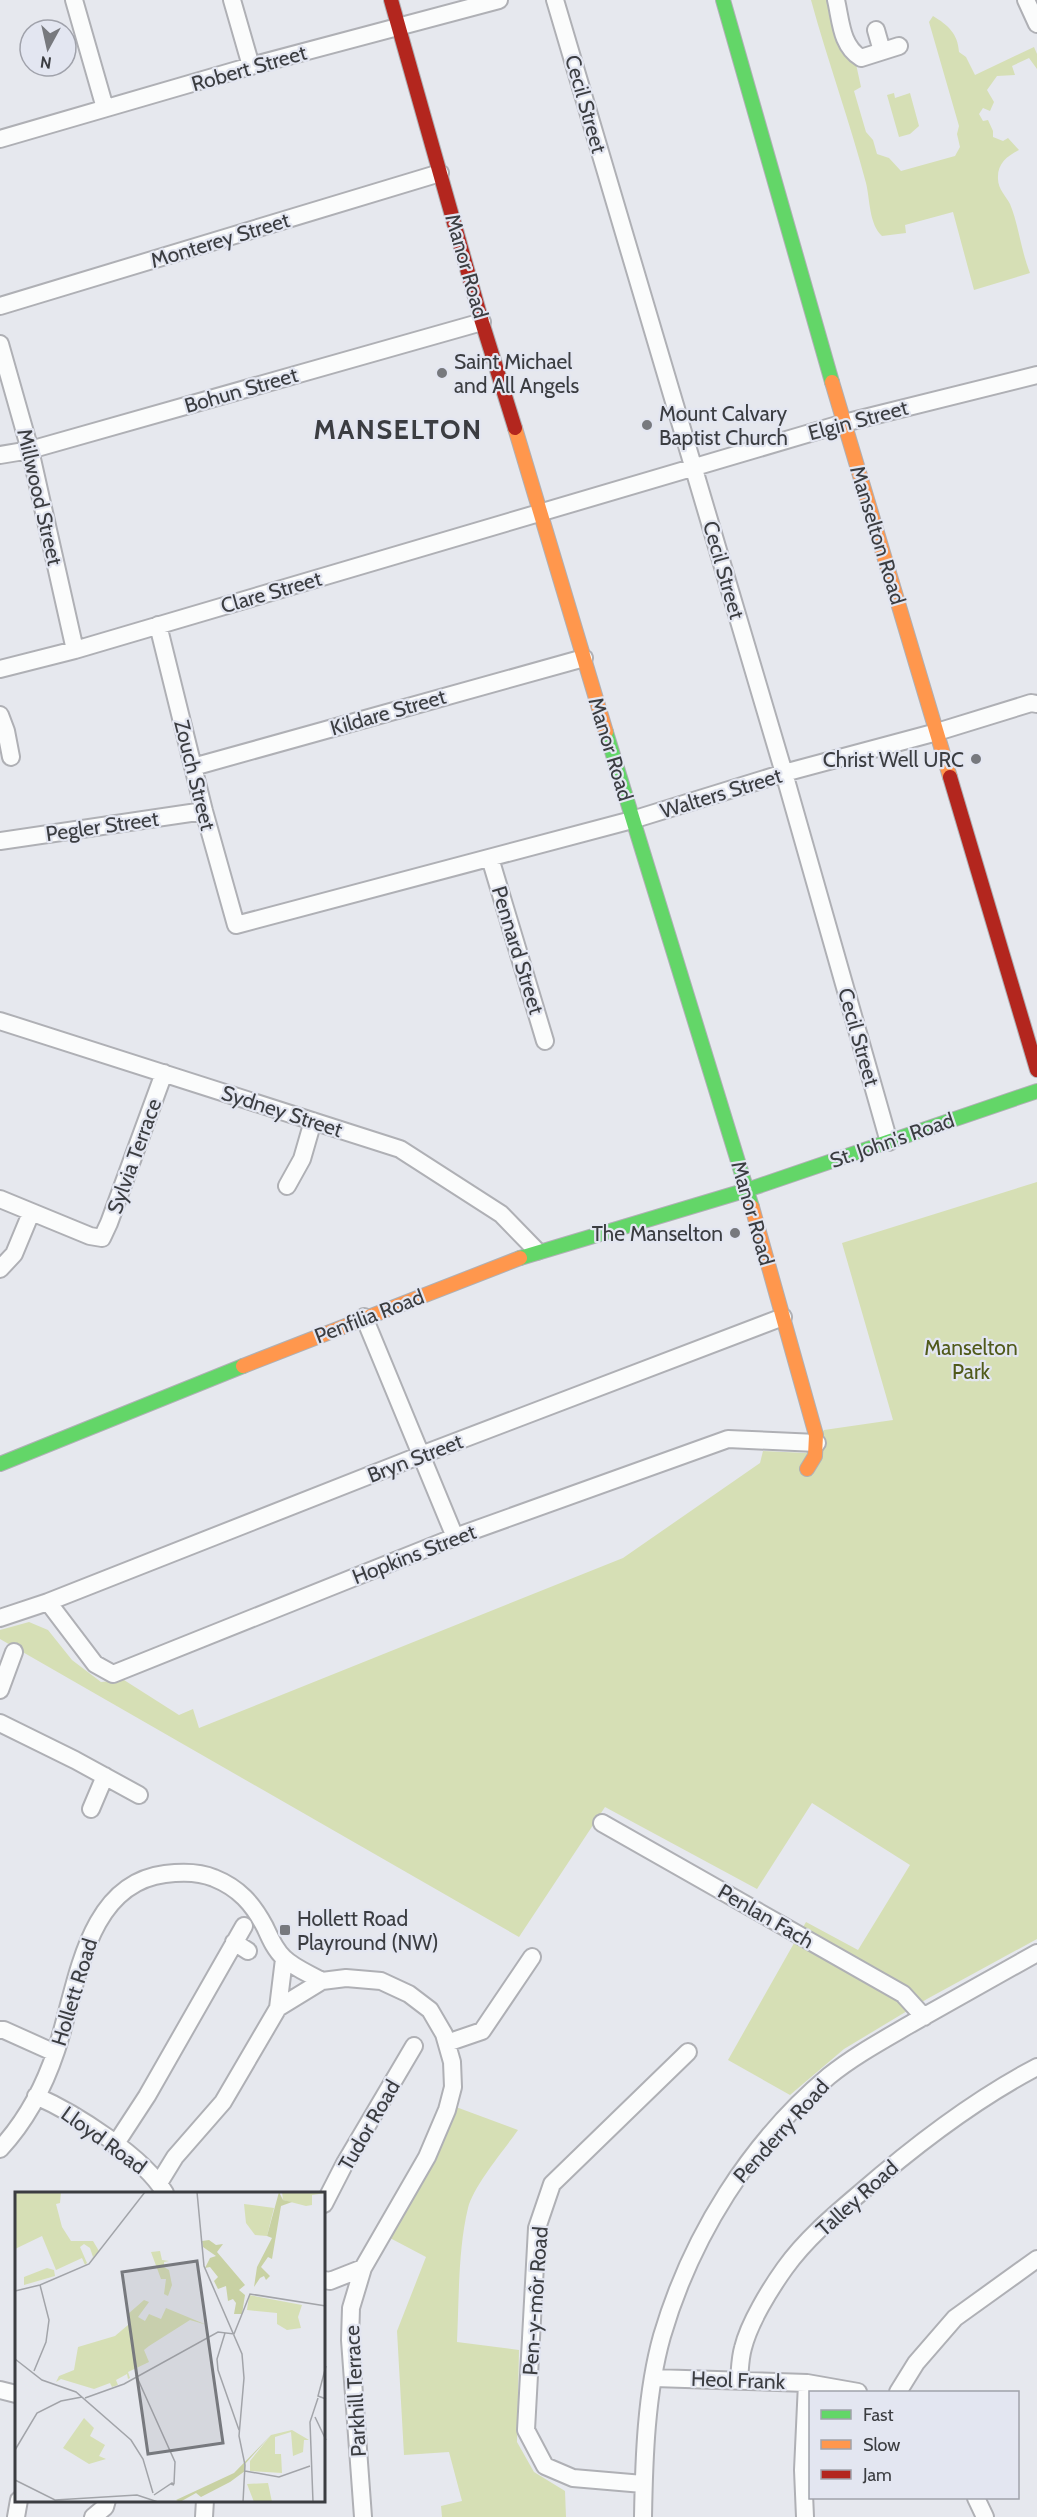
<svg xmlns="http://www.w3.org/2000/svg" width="1037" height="2517" font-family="Cabin,sans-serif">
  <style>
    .green { fill: #d6dfb5 }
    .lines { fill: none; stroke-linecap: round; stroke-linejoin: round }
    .street-casing { stroke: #afb0b5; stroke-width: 20 }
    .fast-casing { stroke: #afb0b5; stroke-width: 16 }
    .slow-casing { stroke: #afb0b5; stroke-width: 16 }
    .jam-casing { stroke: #afb0b5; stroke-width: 16 }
    .street { stroke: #fbfcfc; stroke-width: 16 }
    .fast { stroke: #63d668; stroke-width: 14 }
    .slow { stroke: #ff974d; stroke-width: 14 }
    .jam { stroke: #b3261e; stroke-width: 14 }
    .poi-dot { fill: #77797e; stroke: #e3e6f1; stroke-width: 2 }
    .labels { text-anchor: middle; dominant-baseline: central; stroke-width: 4.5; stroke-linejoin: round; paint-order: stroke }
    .street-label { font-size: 21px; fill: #3b3d41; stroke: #e3e6f1 }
    .poi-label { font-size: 21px; fill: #3b3d41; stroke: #e3e6f1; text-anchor: start }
    .park-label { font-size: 21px; fill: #505a1a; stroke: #e3e6f1 }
    .district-label { font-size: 27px; font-weight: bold; letter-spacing: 1.5px; fill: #3b3d41; stroke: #e3e6f1 }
    .inset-road { fill: none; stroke: #a2a4a9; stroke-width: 1.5 }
    .view { fill: #77797e; fill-opacity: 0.15; stroke: #77797e; stroke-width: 3 }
    .inset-edge { fill: none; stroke: #3b3d41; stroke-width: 3 }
  </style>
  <rect width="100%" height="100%" fill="#e6e8ee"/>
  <!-- green -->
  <path class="green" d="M811 0H828L838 45 842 53 856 64 861 87 854 91 866 132 873 140 877 154 889 158 901 171 955 156 960 147 957 134 959 126 929 22 933 16C948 25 958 34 959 52L966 57 975 75 1034 47 1037 54V69L1029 58 1012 66 1015 75 997 76 987 90 994 102 990 111 983 108 979 114 983 121 988 120 993 131V137L1003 141 1008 138 1019 150C1007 156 997 164 998 179 998 189 1006 196 1010 204 1019 226 1021 251 1030 273L974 290 953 212 905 225 906 233 882 236C869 224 870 199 866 183 850 122 828 62 811 0Z
    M894 93 895 98 910 93 919 126 910 134 899 137 887 95Z
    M1037 1182V1939L927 1999 844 2049 790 2095 728 2060 806 1922 858 1950 910 1865 812 1803 757 1889 605 1807 519 1937 0 1639V1630L29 1622 48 1630 72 1660 101 1682 124 1680 179 1715 193 1709 199 1728 623 1558 760 1463 763 1451 806 1453 824 1430 893 1420 842 1243Z
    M456 2107 518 2130C504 2150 474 2185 468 2208 458 2249 459 2301 457 2342L519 2350 517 2442 534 2472 565 2491 566 2517H442L441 2506 462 2501 449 2452 404 2455 397 2331 426 2257 390 2238Z"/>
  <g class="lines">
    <!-- street casing -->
    <g class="street-casing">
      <path id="street" d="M74 0 105 108
        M232 0 251 66
        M555 0 784 773 889 1142
        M836 0C841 21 841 46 861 58L899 46
        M1026 0 1037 24
        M876 30 882 51
        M0 139 251 66 499 0
        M0 306 440 173
        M0 344 30 450 75 650
        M0 455 30 450 482 322
        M158 625 204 811 236 925 632 820 784 773 937 732 1031 703 1037 704
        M0 669 75 650 844 423 1037 375
        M0 715 6 731 11 757
        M193 767 584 658
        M0 841 204 811
        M490 858 545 1041
        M0 1021 400 1149 501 1214 537 1251
        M287 1186 302 1159 313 1121
        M0 1199 90 1236 102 1238 109 1223 164 1073
        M0 1269 14 1254 31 1213
        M364 1317 455 1537
        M48 1602 95 1664 113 1674 455 1537 728 1439 817 1443
        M0 1618 48 1602 421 1455 783 1317
        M0 1690 14 1652
        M0 1723 75 1760 139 1795
        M91 1809 105 1776
        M602 1823 903 1994 924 2017
        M234 1942 248 1951
        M278 2008 284 1959
        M0 2030H4L55 2053
        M447 2043 482 2031 532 1957
        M36 2096C75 2113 144 2157 165 2193
        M115 2145 147 2096 244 1926
        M0 2149C25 2122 44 2087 56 2051 77 1990 84 1884 165 1874 180 1872 200 1872 214 1878 239 1888 253 1904 265 1927 270 1938 275 1950 284 1958 294 1968 310 1974 322 1981
        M159 2183 175 2157 223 2102 278 2008 322 1981 346 1978 381 1981 409 1994 430 2010 444 2034 452 2062 453 2087 447 2110 427 2157 363 2268 351 2308 350 2340 363 2517
        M324 2204 345 2163 414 2046
        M324 2280 330 2281 363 2268
        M654 2378 807 2383 858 2392
        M739 2380C740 2370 740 2358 743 2348 749 2323 770 2289 785 2268 805 2240 833 2216 859 2194 914 2146 972 2101 1037 2067
        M0 2390 16 2394
        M898 2392 916 2363 955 2318 1037 2259
        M643 2484 573 2478 545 2466 526 2430 537 2228 552 2184 688 2052
        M976 2498 985 2517
        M16 2517 19 2500
        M93 2517 105 2507 107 2500
        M204 2517 205 2500
        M643 2517C644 2459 646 2393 662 2336 691 2237 750 2142 829 2076 855 2055 885 2039 914 2022 955 1999 996 1976 1037 1953
        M805 2517 803 2470 807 2383"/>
    </g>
    <!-- fast casing -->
    <g class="fast-casing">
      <path id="fast" d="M723 0 832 382
        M606 732 752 1207
        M520 1258 747 1190 1037 1091
        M0 1464 243 1366"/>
    </g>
    <!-- slow casing -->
    <g class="slow-casing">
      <path id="slow" d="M832 382 950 777
        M515 428 606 732
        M752 1207 816 1435 815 1456 807 1469
        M243 1366 520 1258"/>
    </g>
    <!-- jam casing -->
    <g class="jam-casing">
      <path id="jam" d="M391 0 482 322 515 428
        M950 777 1037 1070"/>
    </g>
    <!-- street -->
    <use href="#street" class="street"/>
    <!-- fast -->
    <use href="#fast" class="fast"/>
    <!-- slow -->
    <use href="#slow" class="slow"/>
    <!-- jam -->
    <use href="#jam" class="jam"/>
  </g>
  <!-- markers -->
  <g class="poi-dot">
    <circle cx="442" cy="373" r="6"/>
    <circle cx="647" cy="425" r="6"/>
    <circle cx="976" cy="759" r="6"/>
    <circle cx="735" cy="1233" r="6"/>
    <rect x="279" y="1924" width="12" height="12" rx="3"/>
  </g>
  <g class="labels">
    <!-- street labels -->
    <g class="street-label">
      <text transform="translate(249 68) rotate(-16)">Robert Street</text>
      <text transform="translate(586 104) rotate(74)">Cecil Street</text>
      <text transform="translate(220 240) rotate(-17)">Monterey Street</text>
      <text transform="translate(467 266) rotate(74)">Manor Road</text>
      <text transform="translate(241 390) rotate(-16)">Bohun Street</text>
      <text transform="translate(858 420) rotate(-15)">Elgin Street</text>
      <text transform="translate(40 497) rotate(77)">Millwood Street</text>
      <text transform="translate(878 535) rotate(73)">Manselton Road</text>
      <text transform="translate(724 570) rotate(74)">Cecil Street</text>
      <text transform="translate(271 592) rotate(-16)">Clare Street</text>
      <text transform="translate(388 712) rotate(-16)">Kildare Street</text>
      <text transform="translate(611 749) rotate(73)">Manor Road</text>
      <text transform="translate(195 775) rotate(76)">Zouch Street</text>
      <text transform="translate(721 793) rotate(-17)">Walters Street</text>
      <text transform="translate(102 826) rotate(-8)">Pegler Street</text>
      <text transform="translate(518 950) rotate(73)">Pennard Street</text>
      <text transform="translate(859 1037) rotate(74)">Cecil Street</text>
      <text transform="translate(282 1111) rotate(18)">Sydney Street</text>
      <text transform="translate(892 1140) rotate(-19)">St. John's Road</text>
      <text transform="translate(134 1156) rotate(-70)">Sylvia Terrace</text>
      <text transform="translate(753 1213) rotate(74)">Manor Road</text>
      <text transform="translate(369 1316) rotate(-21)">Penfilia Road</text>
      <text transform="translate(415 1458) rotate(-21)">Bryn Street</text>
      <text transform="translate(414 1554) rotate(-21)">Hopkins Street</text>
      <text transform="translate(766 1916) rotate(30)">Penlan Fach</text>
      <text transform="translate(74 1992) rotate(-73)">Hollett Road</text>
      <text transform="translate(369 2125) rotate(-60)">Tudor Road</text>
      <text transform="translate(781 2131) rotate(-48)">Penderry Road</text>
      <text transform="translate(104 2140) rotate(36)">Lloyd Road</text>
      <text transform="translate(857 2198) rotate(-42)">Talley Road</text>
      <text transform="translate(535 2301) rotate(-86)">Pen-y-môr Road</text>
      <text transform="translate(738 2380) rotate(2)">Heol Frank</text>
      <text transform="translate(355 2391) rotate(-93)">Parkhill Terrace</text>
    </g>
    <!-- poi labels -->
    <g class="poi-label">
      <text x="454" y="361">Saint Michael<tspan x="454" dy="24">and All Angels</tspan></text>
      <text x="659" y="413">Mount Calvary<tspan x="659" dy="24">Baptist Church</tspan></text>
      <text x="964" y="759" text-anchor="end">Christ Well URC</text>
      <text x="723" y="1233" text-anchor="end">The Manselton</text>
      <text x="297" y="1918">Hollett Road<tspan x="297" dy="24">Playround (NW)</tspan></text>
    </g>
    <!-- park labels -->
    <g class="park-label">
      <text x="971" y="1347">Manselton<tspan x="971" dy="24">Park</tspan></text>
    </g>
    <!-- district labels -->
    <g class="district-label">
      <text x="398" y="429">MANSELTON</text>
    </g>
  </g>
  <!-- overview -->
  <g transform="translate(15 2192)">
    <rect width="310" height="310" fill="#e6e8ee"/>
    <path d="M0 0H46L45 11 41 12 47 35 56 49H78L84 59 74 70 78 65 75 56 69 52 65 55 72 71 70 73 67 66 41 78 27 44 0 57ZM267 0H310L311 1 297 3V13L291 14 268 8ZM229 12 259 16 252 44 240 43 231 31ZM145 59 147 68 154 69 149 70V75L154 78 157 93 153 104 149 102 151 87H146L136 60ZM32 76 39 78 40 84 9 93V85ZM234 103 287 113 283 125 286 136 272 138 262 132V121L232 118ZM129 108 134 110 123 125 130 129 134 122 146 127 151 116 192 133 175 128 134 154 129 158 134 170 113 180 115 186 113 187 112 182 101 188 103 193 97 195 95 191 79 197 46 187 41 190 44 184 59 178 63 155 100 144 113 133V122ZM69 226 79 236 75 244 90 253 84 264 91 267 74 272 48 256ZM277 238 294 248H289L288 260 278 264 276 240 260 245V262H266L267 281 235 279V269L256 243ZM253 291 257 310H239L232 292Z" fill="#d6dfb5"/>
    <path d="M264 0 268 8 277 10 266 14 257 67 253 65 246 75 255 84 251 88 249 84 245 86 239 95 242 75 257 46 252 44ZM194 48 201 53 208 52 202 60 230 93 224 98 230 103 227 122H219L221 111 218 107 213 109 211 94 203 97 199 89 203 85 195 75 190 76 195 66 201 64 188 55 187 49ZM256 243 230 272V279L215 290 186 305 181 301 165 310 161 308 219 281Z" fill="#c8d1a3"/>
    <path class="inset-road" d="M182 0 189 74 227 162 229 186 224 244 230 273 228 310M0 99 25 93 74 72 130 0M210 141 202 167 203 178 224 238M0 167 27 188 61 200 116 248 128 267 138 301M311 174 303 204 311 207M19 179 31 150 34 128 25 93M121 183 160 270 159 292M70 206 109 192 203 140 219 142 235 102 311 114M300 225 311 248M0 258 22 221 46 209 67 205M230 279 264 285 295 274M0 288 40 308 122 303 143 310M139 303 157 291 159 293 156 292M298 310 295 230 303 206"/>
    <path class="view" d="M182 69 208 251 133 262 107 80Z"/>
    <rect width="310" height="310" class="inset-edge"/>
  </g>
  <!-- legend -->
  <rect x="809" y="2391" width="210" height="108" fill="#e3e6f1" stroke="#a0a2ab" stroke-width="1.5"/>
  <rect x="821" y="2410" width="30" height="9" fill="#63d668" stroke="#a0a2ab" stroke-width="1.5"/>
  <text x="863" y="2421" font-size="18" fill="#3b3d41">Fast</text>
  <rect x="821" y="2440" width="30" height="9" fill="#ff974d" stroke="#a0a2ab" stroke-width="1.5"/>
  <text x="863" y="2451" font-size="18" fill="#3b3d41">Slow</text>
  <rect x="821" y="2470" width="30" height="9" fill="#b3261e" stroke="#a0a2ab" stroke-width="1.5"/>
  <text x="863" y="2481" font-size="18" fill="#3b3d41">Jam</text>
  <!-- north arrow -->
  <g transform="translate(48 48) rotate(188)"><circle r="28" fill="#e3e6f1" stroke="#a0a2ab" stroke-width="1.5"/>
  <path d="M0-4.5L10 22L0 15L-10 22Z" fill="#77797e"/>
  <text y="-9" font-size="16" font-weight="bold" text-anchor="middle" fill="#3b3d41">N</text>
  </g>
</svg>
